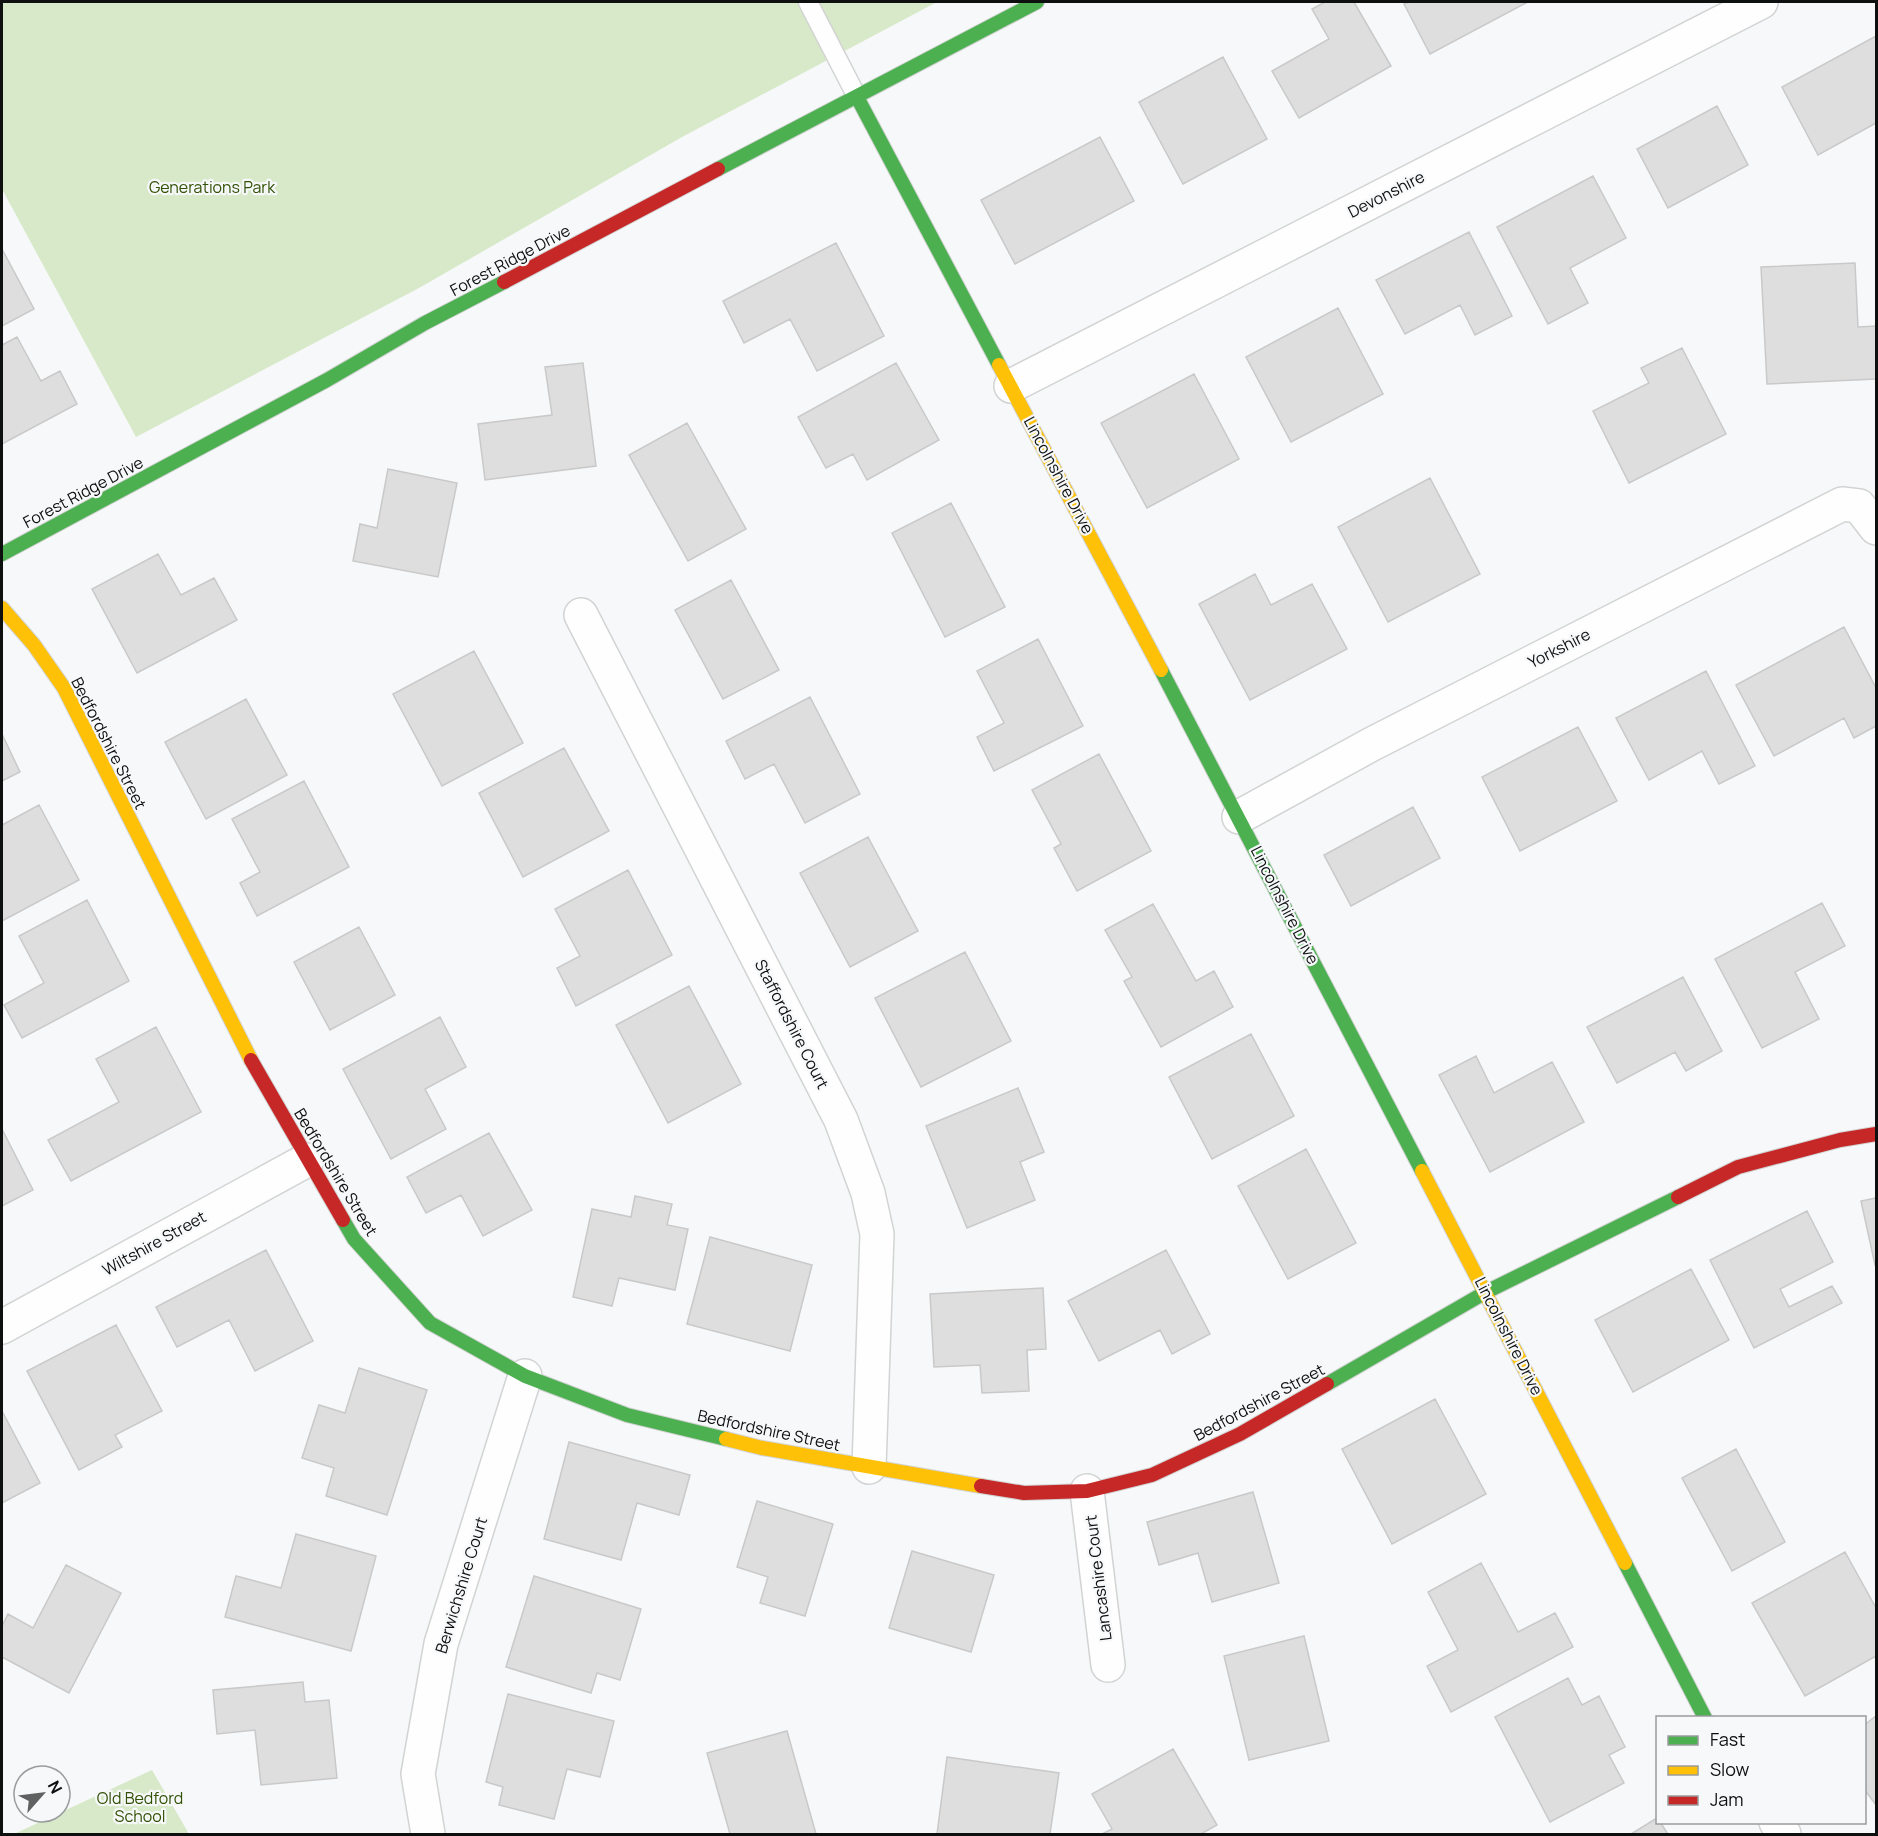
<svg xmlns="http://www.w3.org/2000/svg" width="1878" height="1836" font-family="Manrope,sans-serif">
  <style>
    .green { fill: #d7e9c8 }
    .building { fill: #dedede; stroke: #c9c9c9; stroke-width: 1.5 }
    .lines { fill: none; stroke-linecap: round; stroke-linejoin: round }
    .lane-casing { stroke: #d2d3d3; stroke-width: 21 }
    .street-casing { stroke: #d2d3d3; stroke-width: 36 }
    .fast-casing { stroke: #d2d3d3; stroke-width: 16 }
    .slow-casing { stroke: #d2d3d3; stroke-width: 16 }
    .jam-casing { stroke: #d2d3d3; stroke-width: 16 }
    .lane { stroke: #fefefe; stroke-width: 18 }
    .street { stroke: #fefefe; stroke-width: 33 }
    .fast { stroke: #4caf50; stroke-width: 14 }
    .slow { stroke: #ffc107; stroke-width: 14 }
    .jam { stroke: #c62828; stroke-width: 14 }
    .labels { text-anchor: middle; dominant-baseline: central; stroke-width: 4.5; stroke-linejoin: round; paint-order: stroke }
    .park-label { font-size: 16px; fill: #325104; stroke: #f6f8fa }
    .street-label { font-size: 16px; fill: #0e0f0f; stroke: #f6f8fa }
  </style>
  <rect width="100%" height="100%" fill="#f7f8f9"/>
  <!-- green -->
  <path class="green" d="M2 2H937L682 137 419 288 136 437 2 189Z
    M152 1770 189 1834H14Z"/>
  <!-- building -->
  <path class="building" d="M1325 2H1354L1391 66 1299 118 1272 71 1329 39 1312 9Z
    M1409 2H1525L1526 3 1430 54 1404 4Z
    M1876 36V123L1818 155 1782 87Z
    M1223 57 1267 139 1183 184 1139 102Z
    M1717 106 1748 165 1668 208 1637 149Z
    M1100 137 1134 201 1015 264 981 200Z
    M1593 176 1626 238 1570 268 1588 303 1548 324 1497 227Z
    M1469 232 1512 316 1475 335 1460 305 1405 334 1376 280Z
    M836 243 884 336 817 371 790 319 744 343 723 301Z
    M2 249 34 309 2 326Z
    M1855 263 1858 327 1876 326V379L1767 384 1761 267Z
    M1338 308 1383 394 1291 442 1246 357Z
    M17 337 41 381 60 371 77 404 2 444V345Z
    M1682 348 1726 434 1629 483 1593 411 1649 383 1641 368Z
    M583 363 596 466 485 480 478 424 552 415 545 367Z
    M896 363 939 440 867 480 853 454 826 468 798 417Z
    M1194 374 1239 459 1147 508 1101 423Z
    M687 423 746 529 688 561 629 455Z
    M388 469 457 483 438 577 353 561 360 524 377 528Z
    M1430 478 1480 574 1388 622 1338 527Z
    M951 503 1005 607 945 637 892 533Z
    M158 554 181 595 214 578 237 620 137 673 92 589Z
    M1255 574 1271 605 1312 584 1347 649 1250 700 1199 604Z
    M731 580 779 670 723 699 675 610Z
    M1844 627 1876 688V726L1854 738 1844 718 1774 756 1736 685Z
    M1038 639 1083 726 994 771 977 737 1004 723 977 671Z
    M474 651 523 743 442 786 393 694Z
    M1706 671 1755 766 1719 784 1702 751 1649 780 1616 718Z
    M810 697 860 794 805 823 774 764 745 779 726 741Z
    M246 699 287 775 206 819 165 742Z
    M1578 727 1617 801 1520 851 1482 777Z
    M2 734 20 772 2 781Z
    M564 748 609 831 523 877 479 793Z
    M1099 754 1151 851 1077 891 1054 848 1061 844 1032 790Z
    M304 781 349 867 257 916 240 883 260 872 232 819Z
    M39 805 79 880 2 921V825Z
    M1413 807 1440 858 1351 906 1324 855Z
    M868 837 918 931 850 967 800 873Z
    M628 870 672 955 576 1006 557 968 580 956 555 909Z
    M87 900 129 981 22 1038 4 1005 44 983 19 936Z
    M1822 903 1845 946 1795 972 1819 1019 1762 1048 1715 959Z
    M1153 904 1196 981 1214 971 1233 1007 1161 1047 1124 981 1132 977 1105 930Z
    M359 927 395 995 330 1030 294 962Z
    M965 952 1011 1041 921 1087 875 998Z
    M1683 977 1722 1051 1686 1071 1675 1052 1617 1083 1587 1027Z
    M689 986 741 1084 668 1123 616 1025Z
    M440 1017 466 1067 425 1089 446 1129 391 1159 343 1069Z
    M156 1027 201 1112 71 1181 48 1140 119 1102 96 1059Z
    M1251 1034 1294 1116 1212 1159 1169 1077Z
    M1476 1056 1494 1093 1552 1062 1584 1122 1490 1172 1439 1075Z
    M1018 1088 1044 1152 1020 1162 1035 1200 967 1228 926 1126Z
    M2 1129 33 1190 2 1206Z
    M489 1133 532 1210 483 1236 461 1195 426 1213 407 1177Z
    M1306 1149 1356 1243 1288 1279 1238 1186Z
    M635 1196 672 1204 667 1225 688 1229 675 1290 619 1278 612 1306 573 1297 592 1209 631 1217Z
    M1876 1198V1264L1875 1265 1861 1201Z
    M1807 1211 1833 1262 1780 1289 1789 1307 1832 1286 1842 1303 1754 1348 1710 1260Z
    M710 1237 812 1265 790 1351 687 1324Z
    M266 1250 313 1341 255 1371 229 1320 177 1347 156 1307Z
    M1166 1250 1210 1334 1172 1354 1160 1330 1099 1361 1068 1301Z
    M1691 1269 1729 1340 1633 1392 1595 1320Z
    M1043 1288 1046 1349 1027 1350 1029 1391 982 1393 980 1365 934 1367 930 1294Z
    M116 1325 162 1411 115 1435 122 1447 79 1470 27 1371Z
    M359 1368 427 1390 387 1515 326 1496 334 1468 302 1458 319 1405 345 1413Z
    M1435 1399 1486 1494 1392 1544 1342 1449Z
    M2 1411 40 1483 2 1503Z
    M569 1442 690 1475 679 1515 637 1503 621 1560 544 1539Z
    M1736 1449 1785 1542 1732 1571 1682 1478Z
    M1253 1492 1279 1583 1212 1602 1198 1553 1159 1565 1147 1522Z
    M757 1501 833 1524 805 1616 760 1603 768 1577 737 1567Z
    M296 1534 376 1556 351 1651 225 1617 236 1576 281 1588Z
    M912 1551 994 1575 971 1652 889 1628Z
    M1845 1552 1876 1608V1656L1805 1696 1752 1603Z
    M1481 1563 1518 1632 1555 1613 1573 1647 1451 1712 1427 1666 1458 1650 1428 1592Z
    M66 1565 121 1593 69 1693 2 1657V1626L8 1614 33 1628Z
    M534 1576 641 1609 620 1680 597 1673 591 1693 506 1667Z
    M1304 1636 1329 1741 1249 1760 1224 1656Z
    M1568 1678 1582 1705 1599 1696 1625 1747 1609 1755 1624 1783 1550 1822 1495 1717Z
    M303 1682 305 1702 329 1700 337 1778 261 1785 255 1730 217 1734 213 1690Z
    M508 1694 614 1721 600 1777 567 1769 554 1819 499 1805 503 1787 486 1782Z
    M1876 1716V1805L1864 1789V1725Z
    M787 1731 816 1834H730L707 1753Z
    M1173 1749 1217 1825 1201 1834H1102L1112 1829 1092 1794Z
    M947 1757 1059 1773 1050 1834H937Z
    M1657 1818 1658 1822H1660L1668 1834H1631Z"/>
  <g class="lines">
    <!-- lane casing -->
    <g class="lane-casing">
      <path id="lane" d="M808 2 857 97"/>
    </g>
    <!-- street casing -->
    <g class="street-casing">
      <path id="street" d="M1011 386 1761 2
        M581 615 841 1120 868 1193 877 1234 869 1467
        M1239 817 1372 744 1842 504 1859 506 1876 528
        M2 1327 307 1160
        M1087 1491 1108 1665
        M1776 1822 1784 1834
        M428 1834 418 1774 441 1644 525 1376"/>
    </g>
    <!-- fast casing -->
    <g class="fast-casing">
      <path id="fast" d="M857 97 999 365
        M718 169 1037 2
        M2 554 327 380 425 323 504 282
        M1161 670 1422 1171
        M343 1220 354 1239 430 1323 525 1376 627 1415 726 1439
        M1327 1384 1486 1292 1678 1197
        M1625 1563 1705 1718"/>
    </g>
    <!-- slow casing -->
    <g class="slow-casing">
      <path id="slow" d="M999 365 1161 670
        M2 608 34 645 64 688 251 1060
        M1422 1171 1625 1563
        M726 1439 762 1448 981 1486"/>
    </g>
    <!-- jam casing -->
    <g class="jam-casing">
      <path id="jam" d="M504 282 718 169
        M251 1060 343 1220
        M1678 1197 1738 1167 1840 1140 1876 1134
        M981 1486 1024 1493 1087 1491 1152 1475 1240 1434 1327 1384"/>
    </g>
    <!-- lane -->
    <use href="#lane" class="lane"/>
    <!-- street -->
    <use href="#street" class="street"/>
    <!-- fast -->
    <use href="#fast" class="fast"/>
    <!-- slow -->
    <use href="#slow" class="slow"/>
    <!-- jam -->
    <use href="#jam" class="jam"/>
  </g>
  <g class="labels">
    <!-- park labels -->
    <g class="park-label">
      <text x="212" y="187">Generations Park</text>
      <text x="140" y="1798">Old Bedford<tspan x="140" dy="18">School</tspan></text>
    </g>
    <!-- street labels -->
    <g class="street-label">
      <text transform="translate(1386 194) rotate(-27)">Devonshire</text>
      <text transform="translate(510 260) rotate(-28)">Forest Ridge Drive</text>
      <text transform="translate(1059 475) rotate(62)">Lincolnshire Drive</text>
      <text transform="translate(83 492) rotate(-28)">Forest Ridge Drive</text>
      <text transform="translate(1559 648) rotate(-27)">Yorkshire</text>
      <text transform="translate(109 743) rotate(63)">Bedfordshire Street</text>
      <text transform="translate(1285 905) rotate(63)">Lincolnshire Drive</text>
      <text transform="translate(792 1024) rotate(63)">Staffordshire Court</text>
      <text transform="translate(336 1172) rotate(59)">Bedfordshire Street</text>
      <text transform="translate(154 1243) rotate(-29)">Wiltshire Street</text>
      <text transform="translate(1509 1336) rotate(63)">Lincolnshire Drive</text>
      <text transform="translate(1259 1402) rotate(-28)">Bedfordshire Street</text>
      <text transform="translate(769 1430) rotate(12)">Bedfordshire Street</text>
      <text transform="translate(1098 1578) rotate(-97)">Lancashire Court</text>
      <text transform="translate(461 1585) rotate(-73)">Berwichshire Court</text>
    </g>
  </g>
  <!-- border -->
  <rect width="1878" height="1836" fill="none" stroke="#0e0f0f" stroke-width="6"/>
  <!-- legend -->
  <rect x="1656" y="1716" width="210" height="108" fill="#f6f8fa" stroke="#999b9c" stroke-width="1.5"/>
  <rect x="1668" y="1736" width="30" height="9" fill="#4caf50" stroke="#999b9c" stroke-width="1.5"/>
  <text x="1710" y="1746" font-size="18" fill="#0e0f0f">Fast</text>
  <rect x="1668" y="1766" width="30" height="9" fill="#ffc107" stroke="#999b9c" stroke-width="1.5"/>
  <text x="1710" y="1776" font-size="18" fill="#0e0f0f">Slow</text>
  <rect x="1668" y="1796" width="30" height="9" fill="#c62828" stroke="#999b9c" stroke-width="1.5"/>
  <text x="1710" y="1806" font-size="18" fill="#0e0f0f">Jam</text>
  <!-- north arrow -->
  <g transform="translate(42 1794) rotate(62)"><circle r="28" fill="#f6f8fa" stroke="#999b9c" stroke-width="1.5"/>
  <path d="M0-4.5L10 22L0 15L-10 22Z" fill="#606161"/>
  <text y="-9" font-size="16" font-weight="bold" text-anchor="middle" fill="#0e0f0f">N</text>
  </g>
</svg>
